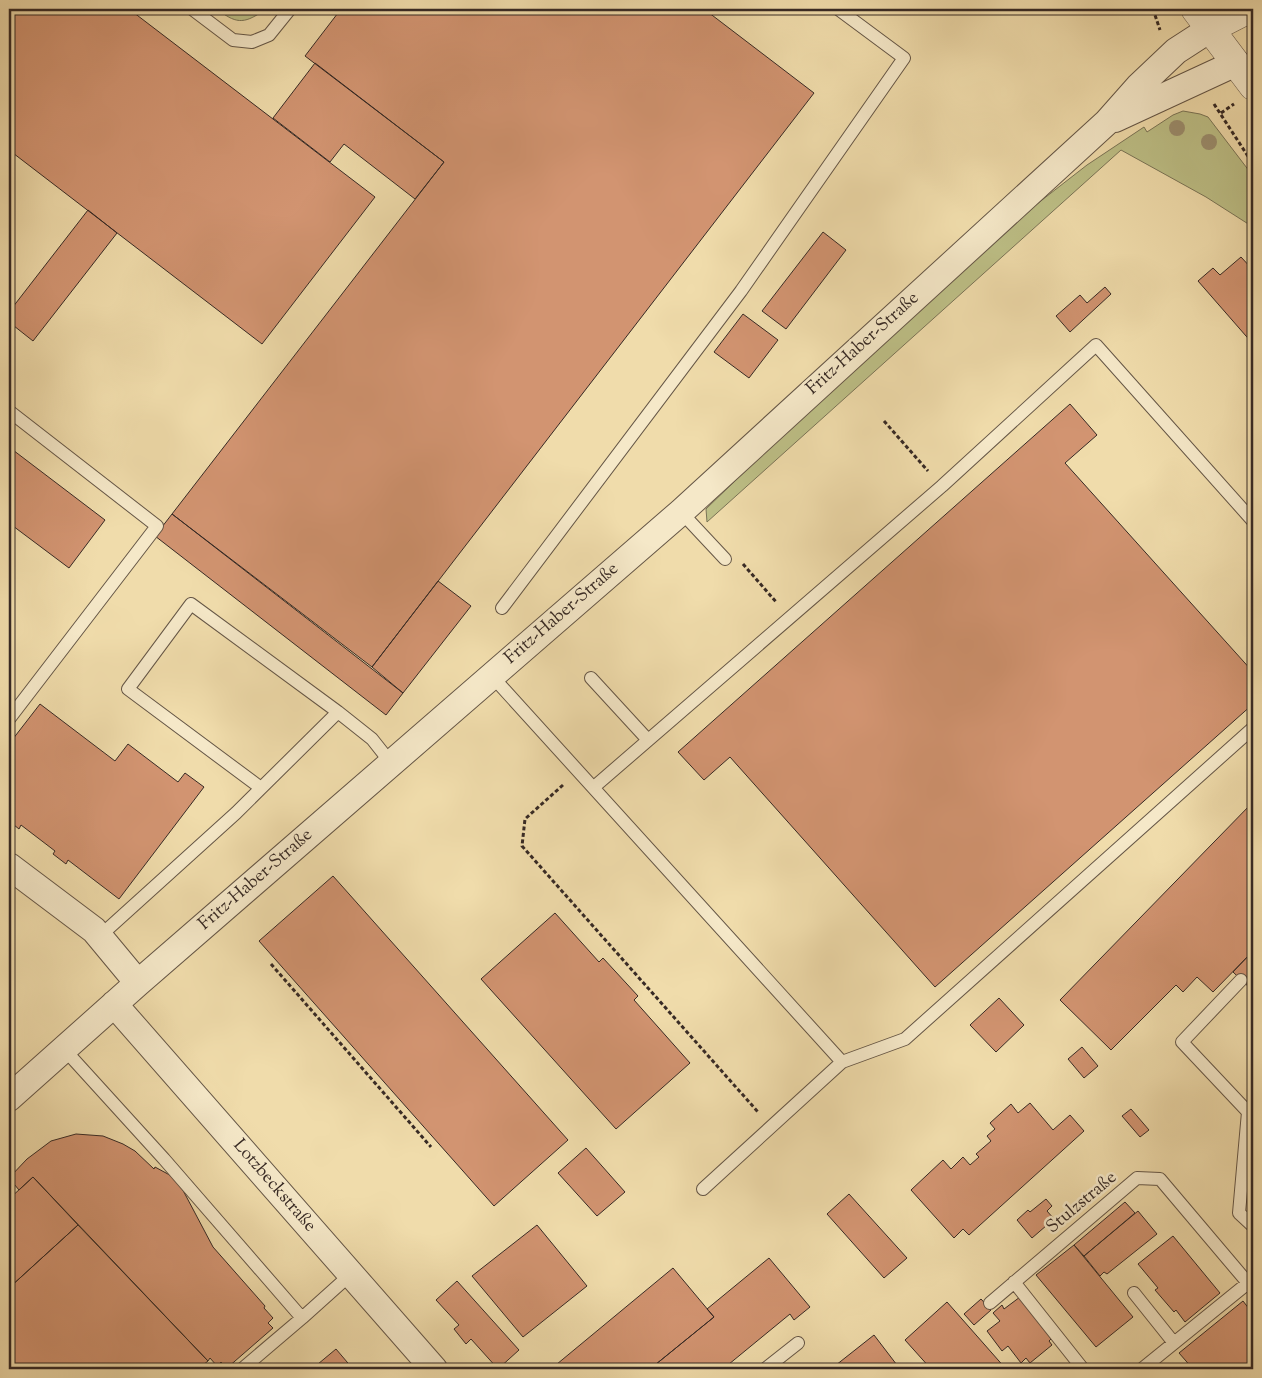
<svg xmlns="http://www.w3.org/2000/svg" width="1262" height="1378" font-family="'Sorts Mill Goudy',serif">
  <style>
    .green { fill: #bdbf86; stroke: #7a7456 }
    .building { fill: #d29471; stroke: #372a25 }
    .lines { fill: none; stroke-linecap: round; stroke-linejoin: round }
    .service-casing { stroke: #655646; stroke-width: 14 }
    .minor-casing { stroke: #655646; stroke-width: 28 }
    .tertiary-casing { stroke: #655646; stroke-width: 29 }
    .path { stroke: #372a25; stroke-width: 3; stroke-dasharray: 4 2.5; stroke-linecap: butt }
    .service { stroke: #f5e8c8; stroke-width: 12 }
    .minor { stroke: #f5e8c8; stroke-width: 26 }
    .tertiary { stroke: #f5e8c8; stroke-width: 28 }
    .tree { fill: #9c8e6e }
    .labels { text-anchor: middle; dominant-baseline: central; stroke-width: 5; stroke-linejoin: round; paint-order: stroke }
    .street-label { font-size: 18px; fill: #372a25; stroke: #f5e8c8 }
  </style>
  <rect width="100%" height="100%" fill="#f0dcab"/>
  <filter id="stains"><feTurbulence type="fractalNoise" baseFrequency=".004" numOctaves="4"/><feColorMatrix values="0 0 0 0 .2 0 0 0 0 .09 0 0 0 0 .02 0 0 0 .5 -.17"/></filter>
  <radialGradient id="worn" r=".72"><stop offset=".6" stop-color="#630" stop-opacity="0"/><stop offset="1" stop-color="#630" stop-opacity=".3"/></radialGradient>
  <!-- green -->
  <path class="green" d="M217 9H225L228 11 230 9H259L263 11C243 25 235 23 217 9Z
    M1183 111 1200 114 1208 117 1253 176V227L1206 197 1121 150 707 522 706 509 801 417 1033 207 1087 165 1144 127 1147 132 1173 115Z"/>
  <!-- building -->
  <path class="building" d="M9 9H129L375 197 262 344 9 150Z
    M341 9H704L814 93 372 667 172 514 444 162 305 56Z
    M315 63 444 162 415 199 344 144 330 162 273 118Z
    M88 210 117 233 33 341 9 322V312Z
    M823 232 846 250 786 329 762 311Z
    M1241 257 1253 270V344L1198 281 1213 268 1220 275Z
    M1105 287 1111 294 1070 332 1056 316 1080 295 1087 303Z
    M743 314 778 340 749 378 714 352Z
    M1070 404 1097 435 1065 463 1253 672V704L935 987 730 757 704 780 678 752Z
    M9 447 105 520 69 568 9 523Z
    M172 514 403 693 386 715 155 536Z
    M438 581 471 606 403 693 372 667Z
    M40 704 115 761 128 744 178 782 185 773 204 787 119 899 68 860 66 864 53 854 55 851 21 825 19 829 9 821V744Z
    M1253 802V951L1213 992 1197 977 1183 992 1176 985 1111 1050 1060 1000Z
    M333 876 568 1140 494 1206 259 941Z
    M555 913 599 962 603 958 638 996 634 1000 690 1063 616 1129 481 979Z
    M1253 951V988L1252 990 1233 972Z
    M999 998 1024 1025 996 1052 970 1025Z
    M1082 1047 1098 1066 1084 1078 1068 1059Z
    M1030 1103 1053 1130 1070 1115 1084 1131 969 1235 963 1229 954 1238 911 1190 943 1160 951 1169 963 1157 970 1165 979 1157 976 1154 991 1141 987 1136 995 1129 990 1123 1011 1104 1018 1113Z
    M1131 1109 1149 1130 1140 1137 1122 1116Z
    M76 1134 103 1136 123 1144 135 1151 154 1169 155 1167 177 1179 213 1247 265 1306 264 1308 273 1318 268 1323 273 1328 227 1368 221 1362 217 1366 210 1358 208 1361 33 1177 19 1190 9 1178 27 1159 51 1141Z
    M586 1148 625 1192 597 1216 558 1173Z
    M33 1177 78 1225 9 1288V1199Z
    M849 1194 907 1258 884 1278 827 1214Z
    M1046 1199 1052 1206 1047 1211 1054 1219 1032 1238 1017 1220 1028 1210 1030 1212Z
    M1125 1202 1135 1213 1084 1256 1074 1245Z
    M1138 1211 1157 1234 1107 1274 1104 1272 1100 1276 1084 1256Z
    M78 1225 208 1361 198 1369H9V1288Z
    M537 1225 587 1286 523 1337 472 1276Z
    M1173 1236 1220 1293 1185 1322 1176 1310 1174 1312 1155 1290 1158 1288 1138 1264Z
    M1074 1245 1133 1317 1096 1347 1036 1275Z
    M769 1258 810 1307 794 1320 790 1314 723 1369H650L714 1317 707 1309Z
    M673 1268 714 1317 650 1369H551Z
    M457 1281 519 1350 498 1369 471 1339 466 1344 454 1329 459 1325 436 1300Z
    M1020 1297 1052 1338 1049 1341 1052 1345 1030 1363 1026 1358 1021 1363 1008 1346 1002 1351 987 1331 1000 1321 993 1313 1002 1305 1004 1309Z
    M981 1299 991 1310 974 1325 964 1314Z
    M1243 1301 1253 1314V1358L1240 1369H1193L1179 1353Z
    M947 1302 1006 1369H931L905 1340Z
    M874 1335 900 1369H831Z
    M336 1349 353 1369H312Z"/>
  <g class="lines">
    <!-- service casing -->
    <g class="service-casing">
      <path id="service" d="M192 9 233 40 252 42 269 35 290 9
        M9 411 157 526 9 719
        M681 512 725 559
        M502 608 741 291 904 58 838 9
        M491 675 842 1062
        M591 678 648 740
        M594 787 942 486 1096 345 1253 521
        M261 788 128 689 191 604 338 712
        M100 936 236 813 338 712 372 739 391 763
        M1241 980 1182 1042 1248 1112 1239 1213 1253 1226
        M64 1049 164 1159 302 1318 351 1274
        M703 1189 842 1062 905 1039 1253 728
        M1014 1282 1083 1369
        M1134 1293 1174 1343
        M990 1303 1137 1178 1160 1179 1253 1289
        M242 1369 302 1318
        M765 1369 798 1343
        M1142 1369 1248 1283"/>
    </g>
    <!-- minor casing -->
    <g class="minor-casing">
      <path id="minor" d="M1115 119 1236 63
        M9 866 94 930 138 983
        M114 1004 434 1369
        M9 1098 138 983 681 512 1107 122 1138 87 1176 51 1210 29"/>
    </g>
    <!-- tertiary casing -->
    <g class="tertiary-casing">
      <path id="tertiary" d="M1195 9 1253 86
        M1210 29 1249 9"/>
    </g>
    <!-- path -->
    <path class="path" d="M1153 9 1160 30
      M1214 104 1253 164
      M1221 113 1234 104
      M884 421 928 471
      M743 564 777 603
      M563 785 525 819 522 846 758 1112
      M271 964 431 1147"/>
    <!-- service -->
    <use href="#service" class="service"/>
    <!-- minor -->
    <use href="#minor" class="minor"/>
    <!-- tertiary -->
    <use href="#tertiary" class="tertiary"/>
  </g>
  <!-- trees -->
  <g class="tree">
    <circle cx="1177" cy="128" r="8"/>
    <circle cx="1209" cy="142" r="8"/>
  </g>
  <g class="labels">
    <!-- street labels -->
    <g class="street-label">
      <text transform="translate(863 344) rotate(-42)">Fritz-Haber-Straße</text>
      <text transform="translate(562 614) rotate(-41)">Fritz-Haber-Straße</text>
      <text transform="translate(256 880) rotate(-41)">Fritz-Haber-Straße</text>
      <text transform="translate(274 1186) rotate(49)">Lotzbeckstraße</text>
      <text transform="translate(1082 1203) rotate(-40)">Stulzstraße</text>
    </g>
  </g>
  <!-- margin -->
  <rect width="1262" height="1378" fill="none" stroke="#f0dcab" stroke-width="30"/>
  <rect x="10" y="10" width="1242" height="1358" fill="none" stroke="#372a25" stroke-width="2.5"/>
  <rect x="15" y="15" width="1232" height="1348" fill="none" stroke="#372a25"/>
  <rect width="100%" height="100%" filter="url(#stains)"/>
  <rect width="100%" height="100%" fill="url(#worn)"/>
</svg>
